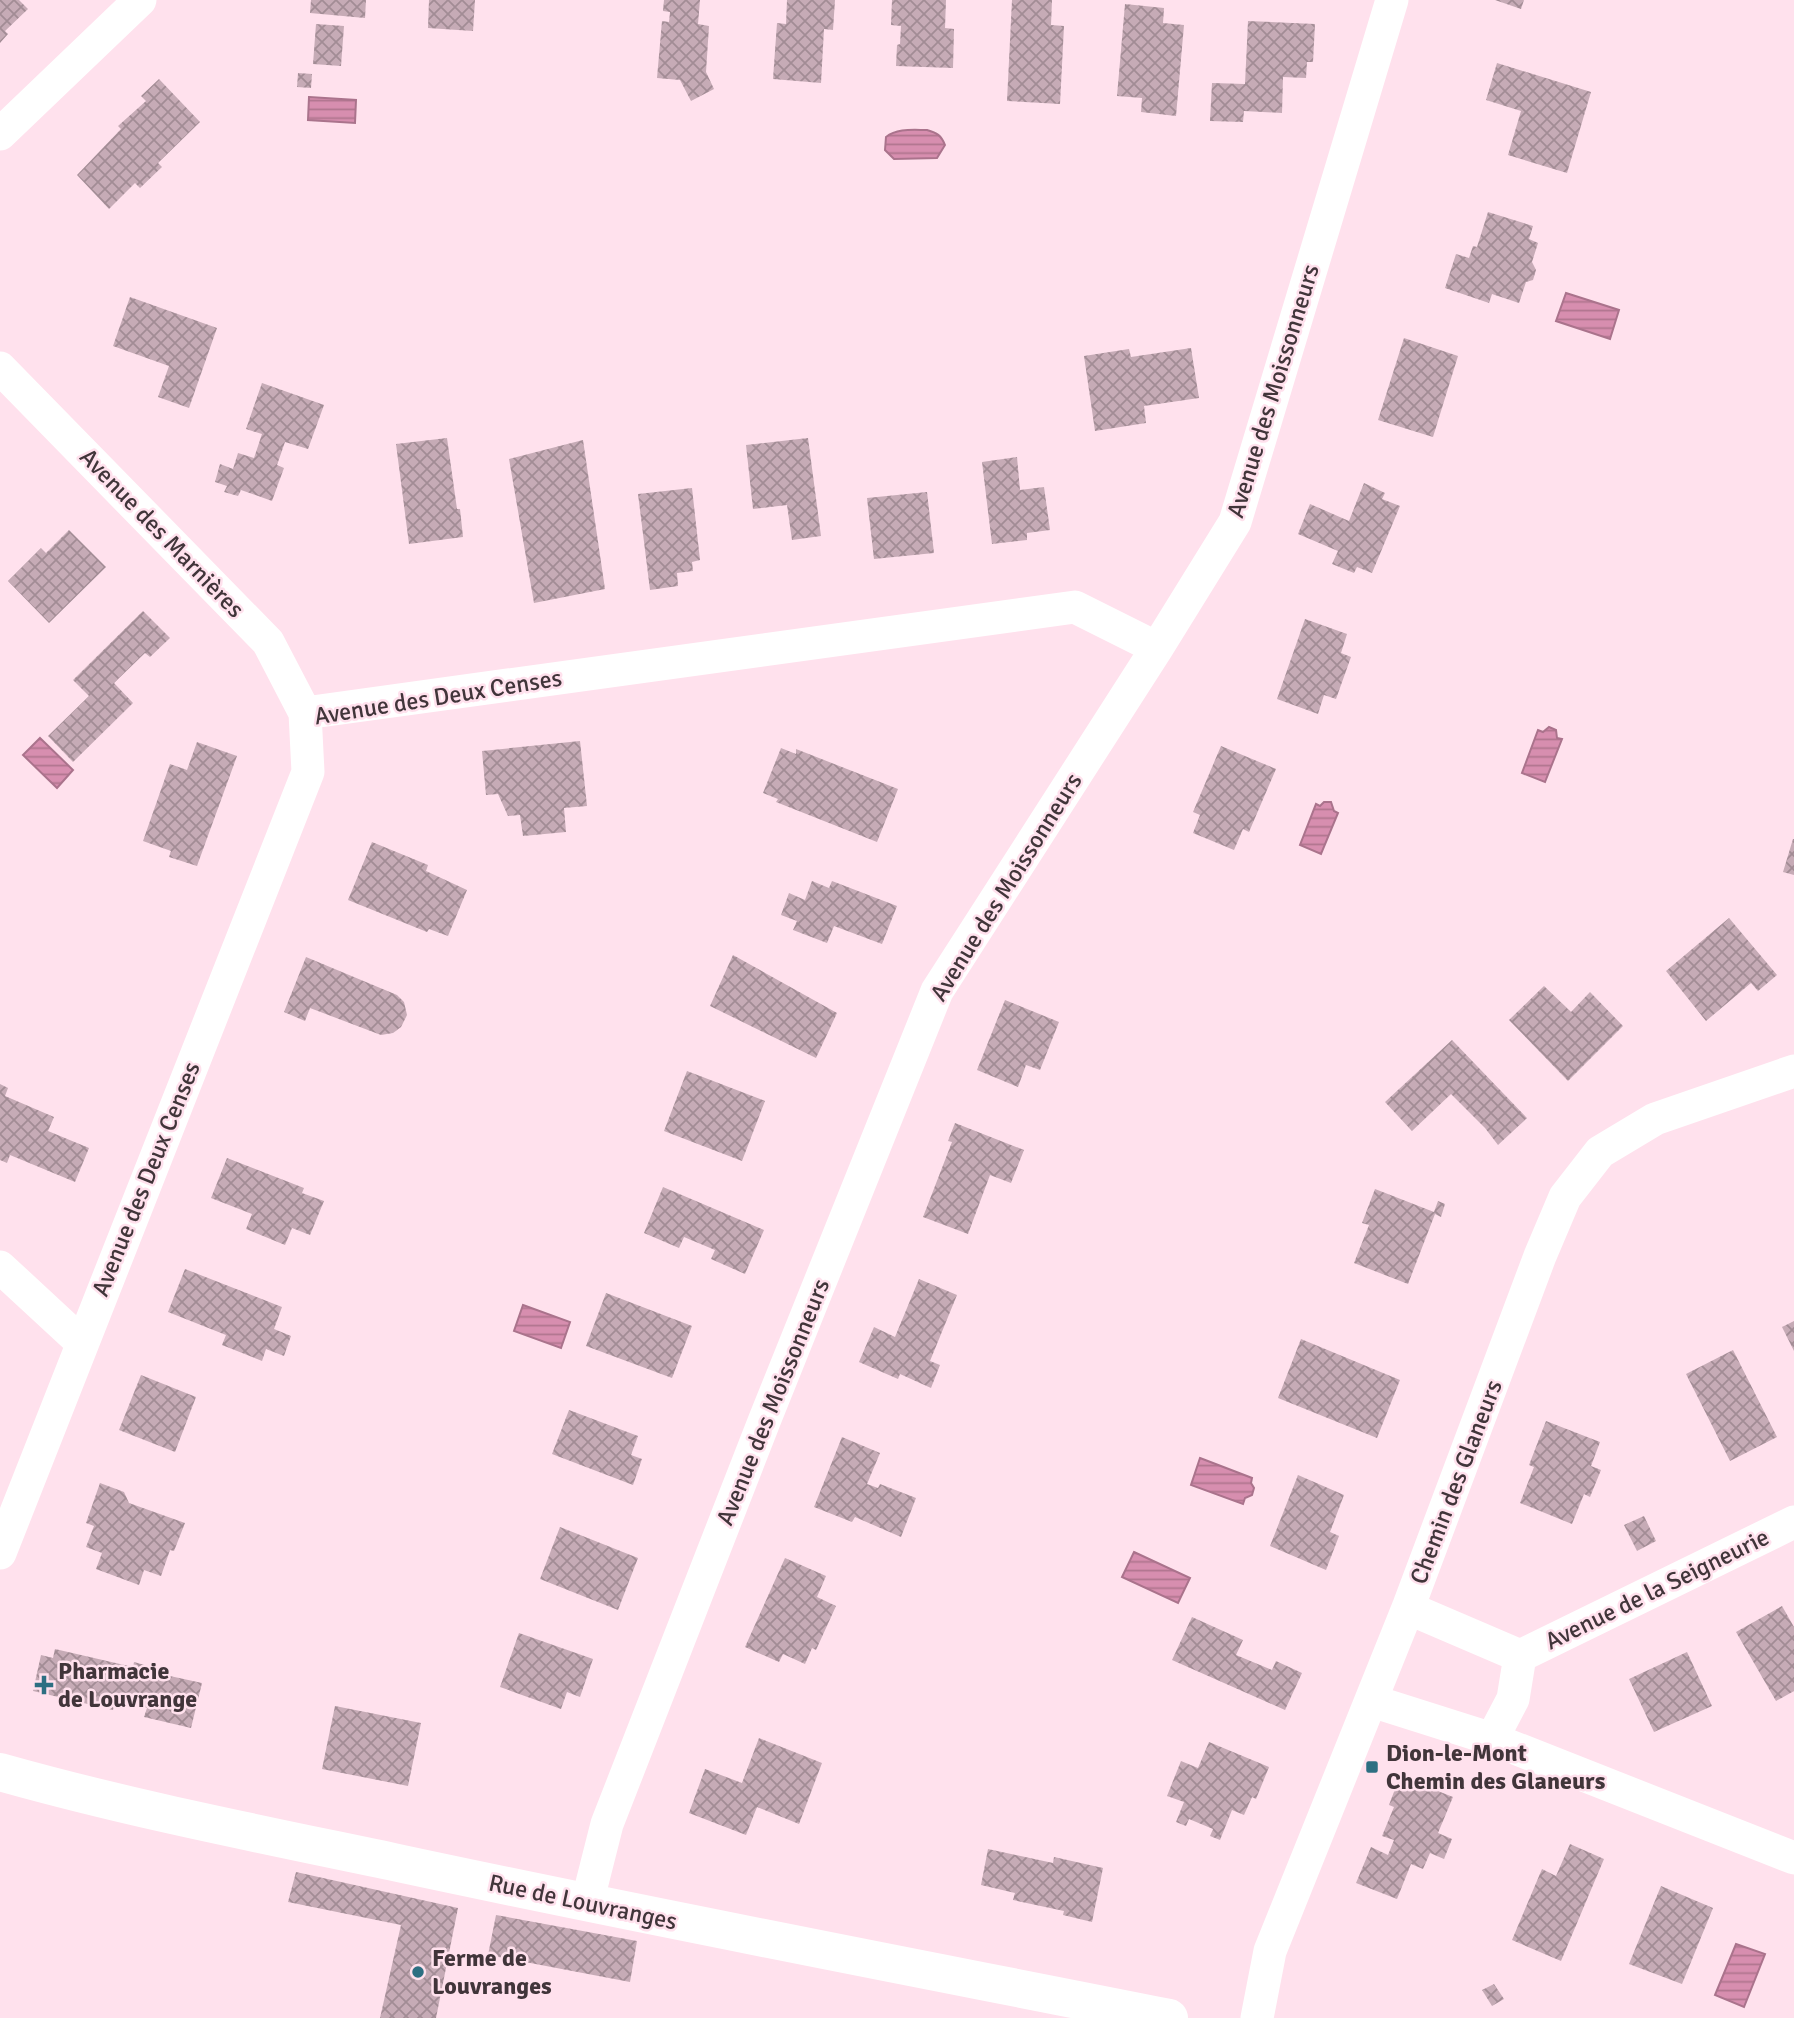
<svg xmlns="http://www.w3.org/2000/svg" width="1794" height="2018" font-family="Signika,sans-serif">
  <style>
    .water { fill: url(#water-rules); stroke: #aa738c; stroke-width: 2 }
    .building { fill: url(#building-cross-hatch) }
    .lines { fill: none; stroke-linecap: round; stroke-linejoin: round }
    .street { stroke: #fff; stroke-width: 33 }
    .secondary { stroke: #fff; stroke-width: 38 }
    .poi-dot { fill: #2d6f82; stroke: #ffe1ed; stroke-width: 2.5 }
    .labels { text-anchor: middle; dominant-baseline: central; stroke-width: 5; stroke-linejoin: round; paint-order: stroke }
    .street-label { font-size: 24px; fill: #41353a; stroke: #ffe1ed }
    .poi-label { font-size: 24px; font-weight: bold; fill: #41353a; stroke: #ffe1ed; text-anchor: start }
  </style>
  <defs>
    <pattern id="water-rules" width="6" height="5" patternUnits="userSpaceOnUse" patternTransform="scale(1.75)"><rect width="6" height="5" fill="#d78eaf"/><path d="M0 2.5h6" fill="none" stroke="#b0758f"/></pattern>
    <pattern id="building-cross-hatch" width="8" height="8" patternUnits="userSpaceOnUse" patternTransform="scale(1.75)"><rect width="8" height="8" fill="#c6abb6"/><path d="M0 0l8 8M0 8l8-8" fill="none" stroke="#a28c95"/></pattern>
  </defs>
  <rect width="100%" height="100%" fill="#ffe1ed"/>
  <!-- water -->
  <path class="water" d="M309 97 356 100 355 123 308 120Z
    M927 130C937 133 941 135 945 145L937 158 894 159 885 150 886 137C897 128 913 130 927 130Z
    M1566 293 1619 310 1610 339 1556 321Z
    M1549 727 1556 730 1557 738 1562 739 1545 782 1522 773 1538 730 1543 732Z
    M40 738 73 770 57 788 23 755Z
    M1324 802H1331L1334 811 1338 813 1321 854 1300 845 1316 804 1320 806Z
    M523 1305 570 1322 561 1348 514 1331Z
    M1200 1458 1252 1478 1251 1483 1254 1488 1252 1495 1245 1498 1243 1504 1191 1485Z
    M1134 1552 1190 1578 1178 1603 1122 1577Z
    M1736 1944 1765 1954 1744 2007 1715 1995Z"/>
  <!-- building -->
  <path class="building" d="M0 0H19L28 9 5 31 8 34 0 43Z
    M311 0H366L365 18 310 13Z
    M429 0H475L473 31 428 28Z
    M664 0H700L698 24 709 26 706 72 714 89 691 101 680 80 657 78 662 21 669 22 670 12 663 11Z
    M787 0H835L833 30 824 29 821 83 773 79 777 23 786 24Z
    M892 0H946L945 28 954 29 953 68 896 66 897 45 900 44 901 26 891 25Z
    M1012 0H1052L1051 25 1064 26 1060 104 1007 101Z
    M1495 0H1524L1521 9Z
    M1125 4 1164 8 1163 23 1184 25 1176 116 1141 112 1142 98 1117 96Z
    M1248 21 1315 24 1313 62H1307L1306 78 1283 77 1282 113 1244 111 1243 122 1210 121 1212 83 1245 84Z
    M316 24 344 26 341 66 313 64Z
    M1497 63 1591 92 1567 173 1508 155 1521 111 1486 100Z
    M298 73 312 74 311 88 297 87Z
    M159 79 200 122 158 163 162 167 140 188 135 183 109 209 77 175 121 129 118 126 146 101 141 96Z
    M1488 212 1533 226 1529 239 1538 243 1532 262 1536 270 1533 280 1526 282 1519 303 1492 294 1489 303 1445 288 1456 254 1469 258 1473 246 1477 247Z
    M130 297 217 328 189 408 158 397 169 366 113 346Z
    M1404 338 1458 356 1433 437 1378 420Z
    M1191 348 1199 398 1144 406 1146 423 1095 431 1084 356 1129 349 1131 357Z
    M262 383 324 405 308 449 285 442 277 465 284 468 272 501 241 490 238 496 224 492 227 486 215 482 220 464 233 469 238 453 254 458 262 434 246 429Z
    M447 438 457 509H460L463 537 409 544 396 444Z
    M808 438 821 536 792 540 787 505 753 509 746 445Z
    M583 440 605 589 534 603 509 459Z
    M1017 457 1020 490 1044 487 1050 530 1027 533V540L992 544 982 462Z
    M1364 483 1385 493 1382 499 1400 506 1372 573 1357 567 1354 573 1332 564 1338 551 1298 534 1310 504 1349 521Z
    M692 488 700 560 692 562 693 571 677 573 678 586 650 590 638 494Z
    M927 492 934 553 874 559 867 498Z
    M69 530 106 567 49 623 8 581 41 548 46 553Z
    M143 611 170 638 150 657 145 653 114 683 133 703 73 762 48 736 89 696 73 680Z
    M1305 619 1347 634 1341 653 1351 657 1336 699 1324 695 1318 714 1277 699Z
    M580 741 587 806 564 808 566 832 523 836 520 815 508 816 498 794 486 795 482 751Z
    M197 742 237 756 197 866 169 857 171 851 143 841 170 764 187 770Z
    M1221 746 1276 769 1249 832 1243 829 1234 850 1193 833 1200 815 1193 812Z
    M781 748 796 754V749L898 789 877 842 776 802 778 799 763 793Z
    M1793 839H1794V875L1783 872Z
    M372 842 428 865 426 871 467 890 448 936 429 929 427 932 348 900Z
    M812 881 829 888 832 881 897 906 882 944 834 926 827 943 793 930 797 921 781 915 789 893 805 900Z
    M1729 918 1777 975 1758 991 1751 983 1706 1021 1666 971Z
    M733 955 837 1013 816 1058 710 1006Z
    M306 957 397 995 404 1002 407 1015 401 1027 393 1033 381 1035 310 1008 305 1021 284 1012Z
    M1544 986 1571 1012 1590 992 1623 1026 1568 1081 1509 1020Z
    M1005 1000 1059 1022 1040 1070 1026 1065 1018 1087 977 1070Z
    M1452 1040 1527 1118 1498 1145 1485 1128 1451 1094 1412 1131 1385 1102Z
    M687 1071 765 1101 742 1161 664 1131Z
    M0 1084 8 1088 5 1096 54 1117 48 1131 89 1148 75 1182 10 1155 7 1163 0 1160Z
    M955 1123 1024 1150 1011 1183 990 1175 968 1234 923 1217 952 1142 948 1141Z
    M227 1158 304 1188 302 1193 324 1201 310 1235 292 1228 285 1245 246 1229 252 1214 211 1198Z
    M663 1187 764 1230 745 1274 711 1259 715 1250 684 1237 679 1248 644 1233Z
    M1375 1189 1434 1212 1438 1201 1445 1204 1441 1217 1435 1214 1408 1284 1354 1263 1369 1225 1362 1223Z
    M185 1269 282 1307 274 1329 291 1336 284 1356 266 1349 262 1361 222 1345 226 1335 168 1312Z
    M919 1279 957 1295 930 1361 940 1365 931 1388 900 1374 898 1379 859 1362 874 1327 895 1337Z
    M606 1293 692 1326 672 1378 586 1346Z
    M1794 1321V1351L1782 1327Z
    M1301 1339 1400 1380 1377 1438 1278 1398Z
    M1733 1350 1777 1437 1730 1461 1686 1374Z
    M141 1375 196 1397 175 1452 119 1430Z
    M569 1410 638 1436 631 1455 642 1459 633 1485 552 1454Z
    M1546 1421 1600 1442 1591 1466 1601 1470 1590 1497 1584 1494 1572 1524 1520 1503 1534 1467 1529 1465Z
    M842 1437 880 1453 867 1484 878 1488 880 1484 916 1498 901 1537 855 1517 852 1522 814 1507Z
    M1298 1475 1344 1495 1330 1532 1339 1536 1326 1570 1270 1546Z
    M100 1483 124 1492 129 1503 185 1523 174 1551 170 1550 161 1576 144 1570 139 1585 96 1569 102 1553 86 1547 94 1526 86 1523Z
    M1644 1516 1656 1541 1637 1551 1624 1525Z
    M560 1527 638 1558 618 1610 540 1579Z
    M785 1558 826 1576 817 1597 836 1606 816 1650 812 1648 805 1664 783 1654 779 1662 745 1647Z
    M1782 1606 1794 1627V1691L1776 1701 1736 1632Z
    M1192 1617 1243 1640 1236 1655 1272 1670 1276 1661 1302 1673 1285 1710 1172 1660Z
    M519 1633 593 1659 580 1697 567 1692 561 1709 500 1687Z
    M55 1649 133 1667 134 1662 148 1666 147 1671 202 1683 191 1728 144 1717 147 1708 137 1705V1701L129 1699 127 1703 115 1700 113 1710 33 1691 41 1655 53 1658Z
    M1687 1652 1712 1706 1654 1732 1629 1679Z
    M335 1706 421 1723 408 1786 322 1769Z
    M759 1738 822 1763 799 1824 757 1807 746 1835 689 1813 705 1769 742 1783Z
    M1209 1742 1269 1767 1256 1799 1252 1797 1244 1815 1232 1810 1220 1840 1210 1836 1213 1829 1189 1819 1186 1826 1176 1822 1184 1802 1167 1796 1181 1761 1198 1768Z
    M1400 1776 1453 1797 1438 1833 1452 1839 1444 1859 1430 1853 1423 1869 1411 1864 1397 1899 1356 1883 1371 1847 1388 1855 1394 1840 1382 1836 1394 1807 1389 1805Z
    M1570 1844 1604 1859 1561 1961 1512 1940 1542 1869 1556 1876Z
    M988 1849 1053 1863 1054 1857 1103 1868 1092 1922 1063 1915 1064 1911 1013 1900 1015 1893 981 1885Z
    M296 1872 458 1908 436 2018H380L401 1925 288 1902Z
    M1661 1886 1713 1908 1682 1984 1629 1964Z
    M496 1915 637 1941 630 1982 488 1955Z
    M1494 1984 1504 1999 1492 2006 1482 1990Z"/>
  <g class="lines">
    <!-- street -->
    <path class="street" d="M0 134 140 0
      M0 368 268 642 305 713 308 772 0 1553
      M305 713 1075 607 1157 648
      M0 1267 81 1342
      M1408 1608 1520 1656 1794 1522
      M1372 1701 1492 1739 1794 1858
      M1492 1739 1513 1699 1520 1656
      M587 1903 607 1824 765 1419 937 991 1157 648 1235 522 1392 0
      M1257 2018 1270 1951 1408 1608 1540 1256 1565 1197 1600 1152 1655 1119 1794 1071"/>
    <!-- secondary -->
    <path class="secondary" d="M0 1772C131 1809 265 1835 398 1863 654 1918 912 1967 1169 2018"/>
  </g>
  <!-- markers -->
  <g class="poi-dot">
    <path d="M40.5 1674.5h7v7h7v7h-7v7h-7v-7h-7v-7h7z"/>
    <rect x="1365" y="1760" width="14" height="14" rx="3.5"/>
    <circle cx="418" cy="1972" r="7"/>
  </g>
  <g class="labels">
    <!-- street labels -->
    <g class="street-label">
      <text transform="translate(1273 391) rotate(-73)">Avenue des Moissonneurs</text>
      <text transform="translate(162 533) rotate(46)">Avenue des Marnières</text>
      <text transform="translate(438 697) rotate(-9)">Avenue des Deux Censes</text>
      <text transform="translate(1006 887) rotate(-58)">Avenue des Moissonneurs</text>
      <text transform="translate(146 1179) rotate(-68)">Avenue des Deux Censes</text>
      <text transform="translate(773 1402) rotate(-68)">Avenue des Moissonneurs</text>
      <text transform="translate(1456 1482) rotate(-69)">Chemin des Glaneurs</text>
      <text transform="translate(1657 1589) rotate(-26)">Avenue de la Seigneurie</text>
      <text transform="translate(583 1902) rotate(12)">Rue de Louvranges</text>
    </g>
    <!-- poi labels -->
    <g class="poi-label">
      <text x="58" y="1671">Pharmacie<tspan x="58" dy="28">de Louvrange</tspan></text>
      <text x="1386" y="1753">Dion-le-Mont<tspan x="1386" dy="28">Chemin des Glaneurs</tspan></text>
      <text x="432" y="1958">Ferme de<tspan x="432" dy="28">Louvranges</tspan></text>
    </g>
  </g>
</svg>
